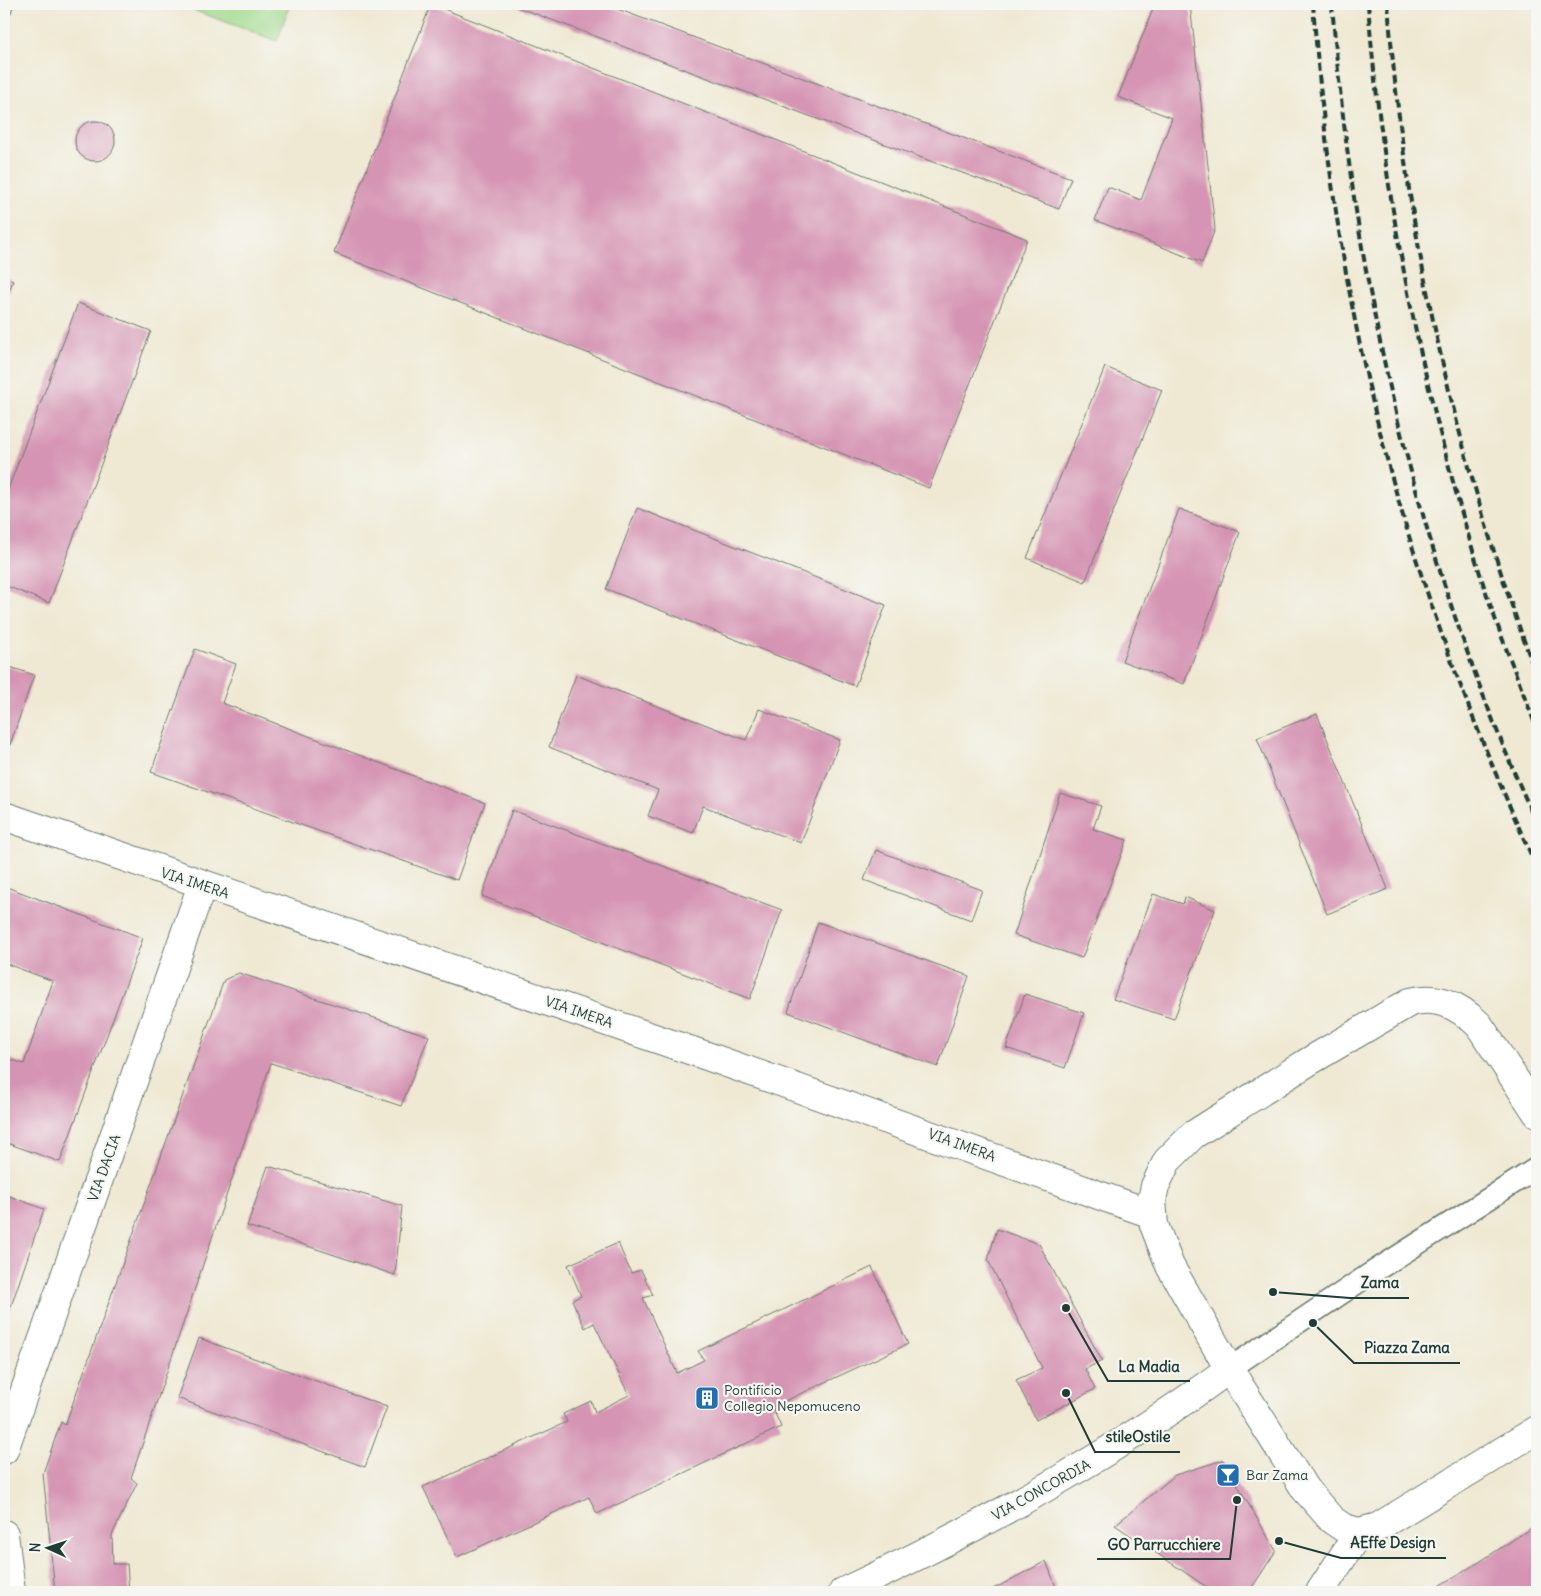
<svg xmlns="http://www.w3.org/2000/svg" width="1541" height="1596" font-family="Delius,sans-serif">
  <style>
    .green { fill: #a1da8d; stroke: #608c60 }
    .building { fill: #d594b3 }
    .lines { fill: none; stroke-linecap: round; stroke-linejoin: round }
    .service-casing { stroke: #68796c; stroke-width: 24 }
    .minor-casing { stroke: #68796c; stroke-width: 30 }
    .service { stroke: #fff; stroke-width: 21 }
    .minor { stroke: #fff; stroke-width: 28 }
    .rail { stroke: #1f3d34; stroke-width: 4; stroke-dasharray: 8 4; stroke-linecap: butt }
    .labels { text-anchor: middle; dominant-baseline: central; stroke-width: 4.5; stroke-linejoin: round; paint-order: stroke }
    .street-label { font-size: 14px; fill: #1f3d34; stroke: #f6f6f2 }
    .poi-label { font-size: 14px; fill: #1f3d34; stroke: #f6f6f2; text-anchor: start }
    .leader { fill: none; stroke: #1f3d34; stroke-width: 2 }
    .callout-dot { fill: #1f3d34; stroke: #f6f6f2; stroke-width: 2 }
    .callout-label { font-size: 15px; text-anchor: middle; font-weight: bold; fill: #1f3d34; stroke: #f6f6f2; stroke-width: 4.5; stroke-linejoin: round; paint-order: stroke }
  </style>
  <rect width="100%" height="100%" fill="#f6f6f2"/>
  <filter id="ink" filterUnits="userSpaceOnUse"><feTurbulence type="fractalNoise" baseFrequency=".02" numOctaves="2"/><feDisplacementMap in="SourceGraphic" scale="10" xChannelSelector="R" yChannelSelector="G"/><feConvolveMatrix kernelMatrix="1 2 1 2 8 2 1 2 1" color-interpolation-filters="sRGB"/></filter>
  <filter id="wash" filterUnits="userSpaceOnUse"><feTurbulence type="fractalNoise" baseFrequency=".0096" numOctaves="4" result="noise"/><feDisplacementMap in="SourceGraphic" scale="20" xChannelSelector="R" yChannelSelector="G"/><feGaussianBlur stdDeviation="1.12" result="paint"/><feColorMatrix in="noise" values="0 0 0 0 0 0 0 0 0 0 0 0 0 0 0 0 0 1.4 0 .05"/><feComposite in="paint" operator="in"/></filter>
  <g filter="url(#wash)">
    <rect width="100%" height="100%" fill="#efe9d3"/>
    <!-- green -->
    <path class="green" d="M177 4H290L277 41Z"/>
    <g id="blocks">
      <!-- building -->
      <path class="building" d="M4 4H14L4 32Z
        M431 4 1027 239 929 488 334 253Z
        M509 4H604L1071 178 1059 209Z
        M1155 4H1190L1215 229 1202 263 1095 220 1108 187 1141 200 1172 118 1118 97Z
        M75 141a20 20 0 1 1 40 0a20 20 0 1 1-40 0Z
        M4 277 13 281 4 304Z
        M78 303 151 331 49 603 4 585V500Z
        M1105 367 1162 390 1085 582 1027 558Z
        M637 508 886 605 855 686 606 589Z
        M1179 509 1240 532 1184 684 1122 661Z
        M195 649 236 664 222 703 485 803 457 880 151 772Z
        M4 665 34 675 10 745 4 743Z
        M576 675 746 740 759 709 840 740 801 843 703 806 693 833 648 816 658 790 549 747Z
        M1317 714 1388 889 1327 914 1257 738Z
        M1060 793 1101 806 1093 829 1127 840 1082 958 1014 935Z
        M512 810 782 910 750 999 482 896Z
        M876 850 982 890 971 920 864 880Z
        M4 886 143 938 60 1162 4 1142V1057L24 1064 53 981 4 963Z
        M1153 894 1183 904 1185 897 1215 910 1174 1019 1113 999Z
        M818 922 969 976 938 1067 788 1012Z
        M239 973 429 1036 401 1106 271 1063 131 1478 137 1483 112 1535 113 1564H127L129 1592H55L43 1473 61 1422 65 1425 224 980Z
        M1025 994 1084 1013 1065 1068 1006 1048Z
        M268 1166 402 1206 395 1275 247 1226Z
        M4 1194 44 1209 4 1327Z
        M997 1229 1039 1244 1102 1361 1085 1369 1095 1389 1036 1420 1016 1380 1042 1368 988 1260Z
        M618 1243 631 1273 641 1270 653 1295 643 1298 677 1373 704 1360 698 1351 872 1267 908 1344 772 1407 781 1427 597 1514 589 1497 457 1557 423 1487 567 1422 563 1414 591 1401 595 1412 629 1395 594 1323 585 1328 572 1300 581 1296 568 1265Z
        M199 1338 387 1407 365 1467 177 1398Z
        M1223 1460 1276 1551 1249 1592H1214L1115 1525 1175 1475Z
        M1537 1524V1592H1428L1481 1561Z
        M1046 1561 1058 1592H986L999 1586Z"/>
    </g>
  </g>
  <g filter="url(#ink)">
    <use href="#blocks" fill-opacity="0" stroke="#68796c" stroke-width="1"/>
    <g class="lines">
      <!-- service casing -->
      <g class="service-casing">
        <path id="service" d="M1229 1369 1370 1274 1537 1168"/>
      </g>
      <!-- minor casing -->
      <g class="minor-casing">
        <path id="minor" d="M4 816 704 1055 1152 1214
          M1537 1113 1479 1025C1458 1005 1438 995 1410 1002L1308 1062 1193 1135 1167 1161 1155 1186 1152 1200 1154 1225 1170 1266 1229 1369 1305 1489 1332 1520 1344 1528 1359 1532 1378 1527 1537 1430
          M4 1450 202 885
          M4 1534 11 1592
          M843 1592C977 1529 1108 1458 1229 1369
          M1320 1592 1359 1532"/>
      </g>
      <!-- service -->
      <use href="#service" class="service"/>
      <!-- minor -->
      <use href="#minor" class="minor"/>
      <!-- rail -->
      <path class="rail" d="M1313 4C1326 183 1356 364 1409 536 1444 650 1488 760 1537 868
        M1332 4C1354 287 1419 565 1537 824
        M1368 4C1383 200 1423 392 1482 580 1498 630 1518 679 1537 729
        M1388 4C1405 235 1456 459 1537 676"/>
    </g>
  </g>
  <!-- icons -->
  <defs>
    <g id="building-square" transform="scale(1.25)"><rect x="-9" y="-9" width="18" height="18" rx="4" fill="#1f6fb2" stroke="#f6f6f2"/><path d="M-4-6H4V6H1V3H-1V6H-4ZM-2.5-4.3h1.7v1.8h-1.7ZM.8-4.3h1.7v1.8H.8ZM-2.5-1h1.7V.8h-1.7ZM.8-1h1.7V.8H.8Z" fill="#fff"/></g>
    <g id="bar-square" transform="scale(1.25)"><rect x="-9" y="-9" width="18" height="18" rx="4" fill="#1f6fb2" stroke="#f6f6f2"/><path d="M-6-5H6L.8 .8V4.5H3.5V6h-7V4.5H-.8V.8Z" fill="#fff"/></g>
  </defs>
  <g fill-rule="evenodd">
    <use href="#building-square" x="707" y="1398"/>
    <use href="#bar-square" x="1228" y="1475"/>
  </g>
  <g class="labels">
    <!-- street labels -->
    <g class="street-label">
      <text transform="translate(195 883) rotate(18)">VIA IMERA</text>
      <text transform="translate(579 1012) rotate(19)">VIA IMERA</text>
      <text transform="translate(962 1145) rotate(20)">VIA IMERA</text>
      <text transform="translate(104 1168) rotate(-70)">VIA DACIA</text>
      <text transform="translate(1041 1490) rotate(-29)">VIA CONCORDIA</text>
    </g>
    <!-- poi labels -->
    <g class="poi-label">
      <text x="724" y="1390">Pontificio<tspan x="724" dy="16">Collegio Nepomuceno</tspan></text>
      <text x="1246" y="1475">Bar Zama</text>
    </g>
  </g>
  <!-- callouts -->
  <path class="leader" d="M1273 1292L1350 1298H1409M1313 1323L1354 1363H1460M1066 1308L1108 1381H1190M1066 1393L1095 1452H1180M1279 1541L1341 1558H1446M1237 1500L1230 1559H1097"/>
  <g class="callout-dot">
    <circle cx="1273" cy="1292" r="5"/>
    <circle cx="1313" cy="1323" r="5"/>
    <circle cx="1066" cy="1308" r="5"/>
    <circle cx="1066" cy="1393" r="5"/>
    <circle cx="1279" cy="1541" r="5"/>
    <circle cx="1237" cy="1500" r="5"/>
  </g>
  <g class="callout-label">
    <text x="1380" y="1288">Zama</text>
    <text x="1407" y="1353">Piazza Zama</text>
    <text x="1149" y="1372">La Madia</text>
    <text x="1138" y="1442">stileOstile</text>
    <text x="1393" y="1548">AEffe Design</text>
    <text x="1164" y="1550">GO Parrucchiere</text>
  </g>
  <!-- margin -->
  <rect width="1541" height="1596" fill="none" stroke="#f6f6f2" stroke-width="20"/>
  <!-- north arrow -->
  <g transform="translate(48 1548) rotate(273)" stroke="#f6f6f2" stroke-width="4" paint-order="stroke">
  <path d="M0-4L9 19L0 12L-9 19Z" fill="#1f3d34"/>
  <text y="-8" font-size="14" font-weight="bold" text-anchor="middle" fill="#1f3d34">N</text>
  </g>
</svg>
